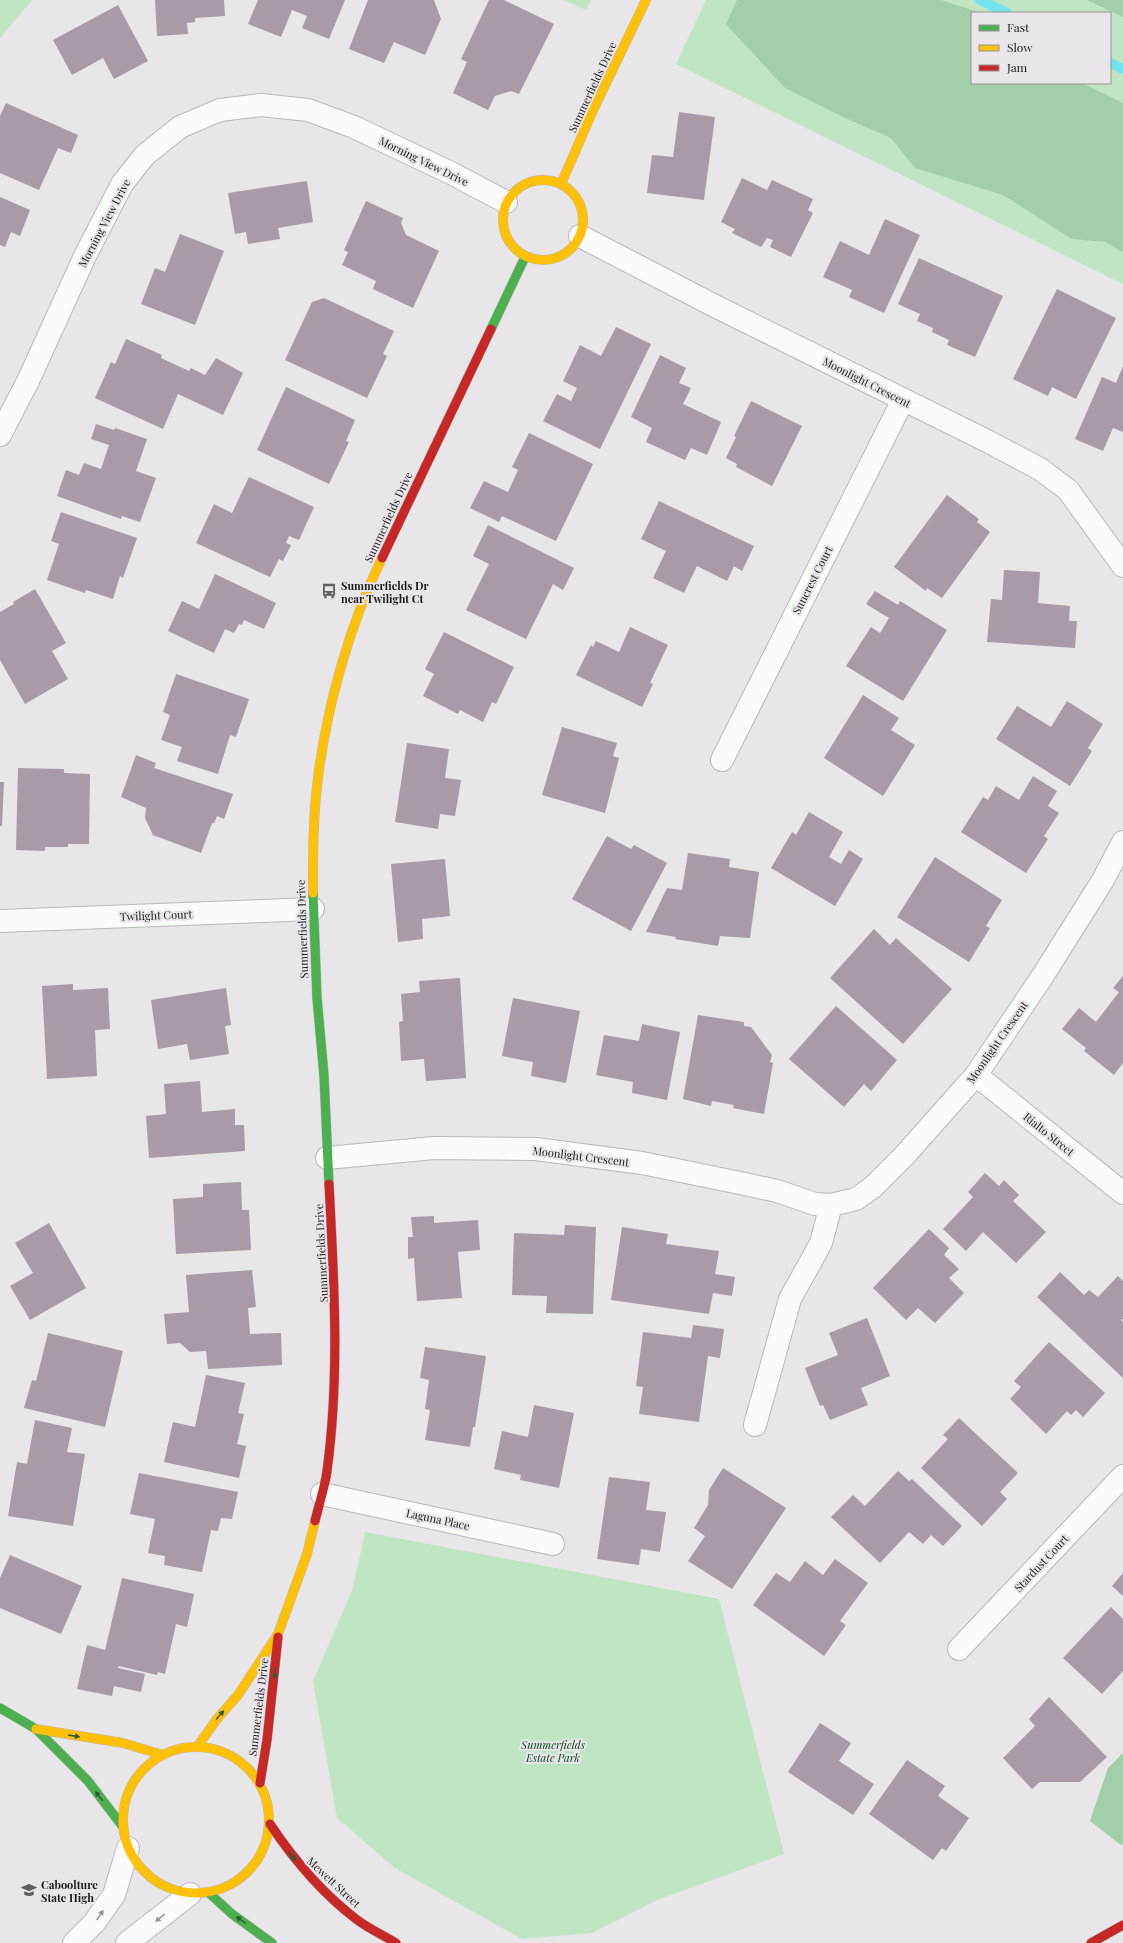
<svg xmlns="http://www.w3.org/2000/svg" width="1123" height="1943" font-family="'Playfair Display',serif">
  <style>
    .green { fill: #c0e5c5; fill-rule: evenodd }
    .forest { fill: #a2ceaa }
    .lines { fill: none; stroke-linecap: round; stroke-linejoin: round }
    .stream { stroke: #75e3ec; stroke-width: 10 }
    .building { fill: #a89aa7 }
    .street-casing { stroke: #bab8ba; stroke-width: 24 }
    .fast-casing { stroke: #bab8ba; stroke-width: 10 }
    .slow-casing { stroke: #bab8ba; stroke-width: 10 }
    .jam-casing { stroke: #bab8ba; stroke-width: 10 }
    .street { stroke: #fcfbfc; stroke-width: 22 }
    .fast { stroke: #4caf50; stroke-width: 9 }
    .slow { stroke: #ffc107; stroke-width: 9 }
    .jam { stroke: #c62828; stroke-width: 9 }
    .oneway { fill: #305b32 }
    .oneway2 { fill: #969496 }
    .labels { text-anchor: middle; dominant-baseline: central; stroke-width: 4; stroke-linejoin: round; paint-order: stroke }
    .street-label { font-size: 11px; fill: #191719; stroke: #e9e5ea }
    .poi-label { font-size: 11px; font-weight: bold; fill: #191719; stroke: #e9e5ea; text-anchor: start }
    .park-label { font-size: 11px; font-style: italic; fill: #09471b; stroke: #e9e5ea }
  </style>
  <rect width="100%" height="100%" fill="#e8e6e9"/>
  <!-- green -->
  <path class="green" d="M0 0H32L0 38Z
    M564 0H591L586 10Z
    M706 0H1123V284L676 64ZM972 13H1110V83H972Z
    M365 1532 719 1599 784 1854 657 1900 592 1933 522 1939 395 1868 337 1818 313 1681 352 1591Z"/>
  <!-- forest -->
  <path class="forest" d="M737 0H941L981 13H972V83H1082L1123 103V252L1105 242 1072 239 1003 195 915 168 891 138 845 118 785 88 726 24Z
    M1087 0H1123V17Z
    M1123 1753V1843L1121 1845 1090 1821 1108 1768Z"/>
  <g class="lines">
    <!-- stream -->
    <path class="stream" d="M980 0 1007 13
      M1110 63 1123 69"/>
  </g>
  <!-- building -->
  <path class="building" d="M155 0H224L225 16 195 18V22L187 23 188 34 157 36Z
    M258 0H345L329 39 302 28 307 16 292 10 281 37 248 24Z
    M368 0H434L441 19 425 55 394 42 384 63 349 49Z
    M489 0H504L554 24 519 94 511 91 495 96 488 110 453 93 467 62 461 59Z
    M118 5 148 61 114 79 103 58 72 75 53 40Z
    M6 103 78 135 71 153 58 148 39 190 0 173V116Z
    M679 112 715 117 704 200 647 193 652 155 673 157Z
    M742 178 767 190 772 180 813 199 808 210 813 213 791 257 770 247 773 240 767 238 761 247 732 233 735 229 721 222Z
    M307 181 313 222 278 228 280 239 248 244 246 232 235 234 228 193Z
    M0 197 30 210 20 236 11 232 5 247 0 245Z
    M366 201 403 218 401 223 406 235 439 251 413 308 373 289 376 281 342 265 348 252 344 250Z
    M885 219 920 235 884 313 849 297 852 290 823 277 840 241 869 255Z
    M180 234 224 251 195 325 141 304 155 268 165 272Z
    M919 258 1003 296 975 357 947 345 949 340 932 332 933 328 917 321 920 314 898 304Z
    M1057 289 1116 318 1076 399 1052 387 1048 396 1013 379Z
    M324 298 394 331 383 354 387 356 367 398 285 360 312 302Z
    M616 327 651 344 600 449 543 421 557 394 571 401 577 388 563 381 580 345 601 356Z
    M126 339 162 355 161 358 189 371 191 368 205 375 216 358 243 373 223 415 178 394 163 429 95 398 111 362 115 364Z
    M660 355 686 368 679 383 691 388 683 404 721 422 707 455 691 448 685 460 646 442 652 428 631 417Z
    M1123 366V432L1113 428 1103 451 1075 439 1102 377 1116 383Z
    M286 387 355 420 346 441 349 442 329 484 257 450Z
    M751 401 802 426 772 486 736 467 737 464 726 458 736 437 734 436Z
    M96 424 114 430 115 428 147 439 136 471 156 478 140 522 122 516 121 519 57 496 66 470 79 475 84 463 101 469 109 445 91 439Z
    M529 433 593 464 556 541 502 516 499 522 470 508 484 481 508 492 518 470 512 467Z
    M249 477 314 507 299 540 289 536 286 543 291 545 283 561 279 559 270 577 196 543 214 504 232 513Z
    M947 495 979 519 977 522 990 532 942 598 927 588 926 591 894 567Z
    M659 501 754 546 742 571 734 566 727 581 697 566 684 593 653 578 666 551 641 539Z
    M61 512 137 538 123 578 120 576 113 599 86 590 85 593 47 580 59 544 51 541Z
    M488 525 574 568 563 590 553 584 526 639 466 610 489 564 473 556Z
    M1004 570 1040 572 1038 603 1070 606 1069 621H1077L1075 648 987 642 991 599 1002 600Z
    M215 574 276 603 264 629 244 620 242 625 239 624 234 633 225 629 214 653 168 631 182 601 199 609Z
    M35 589 66 643 52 651 68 679 25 704 0 660V612L14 604 13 602Z
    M875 591 898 605 900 601 947 630 903 701 846 666 871 627 880 633 889 618 866 604Z
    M630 627 668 645 650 683 653 684 642 707 576 675 591 645 593 647 596 641 619 652Z
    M444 632 514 667 496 704 492 702 483 722 460 710 458 714 423 696 434 674 425 669Z
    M176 674 249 699 236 737 230 735 218 774 177 761 182 747 161 740 170 715 163 712Z
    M863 695 899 718 891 730 915 745 883 796 824 758Z
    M1067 701 1103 724 1088 748 1092 751 1070 786 996 739 1017 706 1051 727Z
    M562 727 617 743 613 756 619 758 605 813 542 795Z
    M407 743 449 749 445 778 461 780 455 816 440 814 438 829 395 822Z
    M136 755 156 763 154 768 233 794 224 819 217 816 214 823H212L201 853 153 835 145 818 146 808 121 797Z
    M18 768 64 769V773L90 774 89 844H68V847H45V851L16 850Z
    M1033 776 1057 791 1048 806 1059 813 1044 836 1048 839 1026 873 961 832 983 797 988 800 996 786 1019 800Z
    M0 782H4L2 826H0Z
    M809 812 843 832 829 857 841 864 849 850 863 859 835 906 771 868 792 832 796 835Z
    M607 836 631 849 634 845 667 863 631 931 572 899Z
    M688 853 730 859 729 867 759 872 750 938 720 936 718 946 675 939 676 937 646 932 667 888 682 890Z
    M935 857 1002 900 986 926 990 928 969 962 897 917Z
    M445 859 450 916 422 919 423 939 398 942 391 864Z
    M874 929 890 945 896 938 952 989 903 1044 830 978Z
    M1123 976V1063L1114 1075 1084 1051 1086 1048 1062 1029 1079 1008 1096 1022 1119 992 1113 988Z
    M460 978 466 1078 426 1081 424 1059 401 1061 399 1022 403 1021 401 994 420 992 419 981Z
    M73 984V990L108 988 110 1029 95 1030 97 1076 47 1079 42 986Z
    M226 988 231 1025 225 1026 229 1054 190 1060 187 1044 158 1049 151 1000Z
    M513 998 580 1011 566 1083 531 1076 533 1062 502 1056Z
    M836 1006 897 1060 871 1091 864 1084 844 1107 789 1059Z
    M698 1015 744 1022V1026L751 1027 772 1055 770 1062 773 1063 764 1114 733 1108 734 1105 712 1101 711 1106 683 1099Z
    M642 1024 680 1032 667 1100 632 1093 633 1082 596 1075 604 1035 639 1041Z
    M200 1081 202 1112 235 1109V1125H244L245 1151 149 1158 146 1116 166 1114 164 1084Z
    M985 1173 999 1186 1004 1180 1019 1195 1013 1201 1046 1232 1016 1263 983 1232 966 1251 943 1229 973 1197 968 1192Z
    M241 1182 242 1210H249L251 1250 176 1254 173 1199 203 1197V1184Z
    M434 1216V1223L478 1220 480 1250 458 1252 462 1298 417 1301 414 1258 408 1259V1237H413L411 1217Z
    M49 1223 86 1288 30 1320 10 1286 33 1273 15 1243Z
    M565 1225 596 1227 593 1314 546 1313 547 1296 512 1295 514 1233 564 1235Z
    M622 1227 668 1234 666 1244 719 1251 715 1274 735 1277 732 1296 713 1293 709 1314 611 1300Z
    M929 1229 949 1248 944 1255 959 1269 949 1278 964 1293 935 1323 918 1308 906 1320 873 1288Z
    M252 1270 256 1307 248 1308 250 1334 281 1333 282 1365 208 1369 206 1351 190 1352 180 1343 167 1344 164 1314 189 1312 186 1275Z
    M1060 1272 1084 1295 1089 1290 1098 1297 1118 1276 1123 1281V1319L1121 1320 1123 1322V1378L1037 1297Z
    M867 1318 890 1376 861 1388 868 1405 830 1420 823 1405 820 1406 805 1368 838 1355 829 1333Z
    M693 1325 724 1329 720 1358 708 1356 699 1422 639 1414 643 1387 636 1386 643 1332 691 1338Z
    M48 1333 123 1351 105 1427 24 1408 32 1380 36 1381Z
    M1049 1342 1105 1393 1083 1417 1076 1410 1071 1415 1067 1411 1046 1434 1010 1399 1021 1387 1014 1381Z
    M425 1347 486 1356 475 1427H473L470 1447 425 1440 430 1410 425 1409 429 1380 420 1378Z
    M206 1375 245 1383 238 1413 244 1414 237 1444 246 1446 239 1478 164 1462 173 1422 195 1427Z
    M534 1405 574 1413 559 1488 520 1480 521 1475 494 1469 502 1431 528 1437Z
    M959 1418 1018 1473 1000 1492 1007 1499 982 1526 921 1468 948 1439 943 1435Z
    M35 1420 72 1428 67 1452 85 1454 73 1526 8 1516 17 1462 27 1464Z
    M723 1468 786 1508 732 1589 688 1561 705 1536 694 1528 708 1505 709 1490Z
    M898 1471 909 1481 912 1479 962 1526 943 1546 931 1535 923 1544 909 1532 880 1563 831 1517 853 1495 865 1506Z
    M139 1473 238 1492 232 1519 221 1518 218 1531 211 1530 202 1572 164 1565 165 1556 148 1553 155 1519 130 1514Z
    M609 1477 650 1482 646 1510 666 1512 660 1552 641 1549 639 1565 597 1559Z
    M10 1555 82 1586 61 1634 0 1608V1578Z
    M835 1559 868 1583 840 1621 846 1625 824 1656 753 1605 776 1573 790 1582 805 1561 823 1575Z
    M1123 1573V1596L1112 1586Z
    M122 1578 194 1594 187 1627 176 1624 165 1674 158 1672 157 1675 119 1666 118 1668 145 1674 141 1692 114 1686 112 1696 77 1689 87 1645 105 1650Z
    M1111 1607 1123 1619V1671L1102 1694 1063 1658Z
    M1049 1697 1107 1757 1080 1782H1040L1032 1789 1003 1758 1035 1726 1029 1719Z
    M820 1723 851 1743 839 1761 874 1784 853 1815 788 1772Z
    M907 1760 945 1786 938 1796 969 1818 946 1851 942 1848 933 1860 869 1814Z"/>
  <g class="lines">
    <!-- street casing -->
    <g class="street-casing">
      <path id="street" d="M580 236 711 304 989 442 1040 469 1068 490 1123 566
        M0 435 28 381 85 256 122 184 145 155 180 127 220 110 261 105 308 110 354 127 451 173 506 202
        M722 760 903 400
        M0 921 313 909
        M976 1075 1123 1193
        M327 1158 434 1148 536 1149 642 1163 740 1183 777 1191 815 1204 831 1205 856 1199 873 1187 904 1156 976 1075 1042 977 1103 880 1123 842
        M755 1425 790 1299 821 1243 831 1205
        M322 1494 553 1544
        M959 1649 1123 1476
        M74 1943 94 1923 114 1895 128 1848
        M127 1943 190 1894"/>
    </g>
    <!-- fast casing -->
    <g class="fast-casing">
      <path id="fast" d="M491 329 525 257
        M313 893 317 998 324 1076 329 1184
        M0 1708 36 1729 88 1781 123 1827
        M209 1893 232 1914 272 1943"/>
    </g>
    <!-- slow casing -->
    <g class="slow-casing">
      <path id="slow" d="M503 220a40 40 0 1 1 80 0a40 40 0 1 1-80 0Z
        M561 184 595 106 646 0
        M313 893C313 855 313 816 318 778 327 705 350 624 382 558
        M36 1729 123 1743 163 1755
        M123 1820a73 73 0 1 1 146 0a73 73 0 1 1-146 0Z
        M197 1747 217 1719 238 1695 278 1634 307 1554 315 1521"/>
    </g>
    <!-- jam casing -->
    <g class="jam-casing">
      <path id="jam" d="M382 558 491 329
        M315 1521C319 1504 325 1487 327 1471 340 1375 334 1280 329 1184
        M260 1783 267 1740 278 1637
        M270 1824C294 1860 322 1893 356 1919 369 1929 383 1935 396 1943
        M1091 1943 1123 1925"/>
    </g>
    <!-- street -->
    <use href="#street" class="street"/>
    <!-- fast -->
    <use href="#fast" class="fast"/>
    <!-- slow -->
    <use href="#slow" class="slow"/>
    <!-- jam -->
    <use href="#jam" class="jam"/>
  </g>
  <!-- one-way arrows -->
  <defs><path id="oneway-solid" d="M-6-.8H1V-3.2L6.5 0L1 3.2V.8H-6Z"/></defs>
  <g class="oneway">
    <use href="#oneway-solid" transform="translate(275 1673) rotate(95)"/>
    <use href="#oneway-solid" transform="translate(220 1715) rotate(-50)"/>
    <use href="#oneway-solid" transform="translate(74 1736) rotate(9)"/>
    <use href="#oneway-solid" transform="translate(99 1796) rotate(-128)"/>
    <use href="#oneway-solid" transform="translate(292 1856) rotate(51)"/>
    <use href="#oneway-solid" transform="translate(241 1920) rotate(-145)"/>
  </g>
  <g class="oneway2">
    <use href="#oneway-solid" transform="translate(100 1915) rotate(-56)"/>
    <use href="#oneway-solid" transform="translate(160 1918) rotate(141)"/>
  </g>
  <!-- icons -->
  <defs>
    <g id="bus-bare" transform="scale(1.2)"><path d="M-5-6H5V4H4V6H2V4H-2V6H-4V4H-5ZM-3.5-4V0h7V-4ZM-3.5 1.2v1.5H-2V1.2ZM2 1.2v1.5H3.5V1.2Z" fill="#615f62" stroke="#e9e5ea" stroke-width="2.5" paint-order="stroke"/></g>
    <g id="school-bare" transform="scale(1.2)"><path d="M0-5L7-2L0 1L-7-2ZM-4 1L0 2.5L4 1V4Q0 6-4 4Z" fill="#615f62" stroke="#e9e5ea" stroke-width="2.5" paint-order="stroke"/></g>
  </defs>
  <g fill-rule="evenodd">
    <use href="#bus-bare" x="329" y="591"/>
    <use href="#school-bare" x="29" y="1890"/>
  </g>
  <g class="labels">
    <!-- street labels -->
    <g class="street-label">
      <text transform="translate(592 87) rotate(-65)">Summerfields Drive</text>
      <text transform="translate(424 161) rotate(26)">Morning View Drive</text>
      <text transform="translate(104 223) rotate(-62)">Morning View Drive</text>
      <text transform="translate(867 382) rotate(27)">Moonlight Crescent</text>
      <text transform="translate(388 517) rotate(-65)">Summerfields Drive</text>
      <text transform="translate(812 580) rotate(-63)">Suncrest Court</text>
      <text transform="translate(156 915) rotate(-2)">Twilight Court</text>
      <text transform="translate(302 929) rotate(-92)">Summerfields Drive</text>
      <text transform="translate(997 1042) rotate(-55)">Moonlight Crescent</text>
      <text transform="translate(1049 1134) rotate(39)">Rialto Street</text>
      <text transform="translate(581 1156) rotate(7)">Moonlight Crescent</text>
      <text transform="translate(321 1253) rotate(-93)">Summerfields Drive</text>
      <text transform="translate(438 1519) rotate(12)">Laguna Place</text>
      <text transform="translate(1041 1563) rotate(-47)">Stardust Court</text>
      <text transform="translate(258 1707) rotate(-83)">Summerfields Drive</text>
      <text transform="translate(334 1882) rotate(43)">Mewett Street</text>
    </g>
    <!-- poi labels -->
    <g class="poi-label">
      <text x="341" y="585">Summerfields Dr<tspan x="341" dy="13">near Twilight Ct</tspan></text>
      <text x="41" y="1884">Caboolture<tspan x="41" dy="13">State High</tspan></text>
    </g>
    <!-- park labels -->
    <g class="park-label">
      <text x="553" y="1744">Summerfields<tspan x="553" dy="13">Estate Park</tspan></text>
    </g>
  </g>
  <!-- legend -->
  <rect x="971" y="12" width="140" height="72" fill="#e9e5ea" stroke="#969396"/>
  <rect x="979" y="25" width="20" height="6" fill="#4caf50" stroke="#969396"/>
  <text x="1007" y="32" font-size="12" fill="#191719">Fast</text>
  <rect x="979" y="45" width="20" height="6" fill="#ffc107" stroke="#969396"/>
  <text x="1007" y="52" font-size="12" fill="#191719">Slow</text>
  <rect x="979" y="65" width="20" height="6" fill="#c62828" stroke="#969396"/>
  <text x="1007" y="72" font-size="12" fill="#191719">Jam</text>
</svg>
